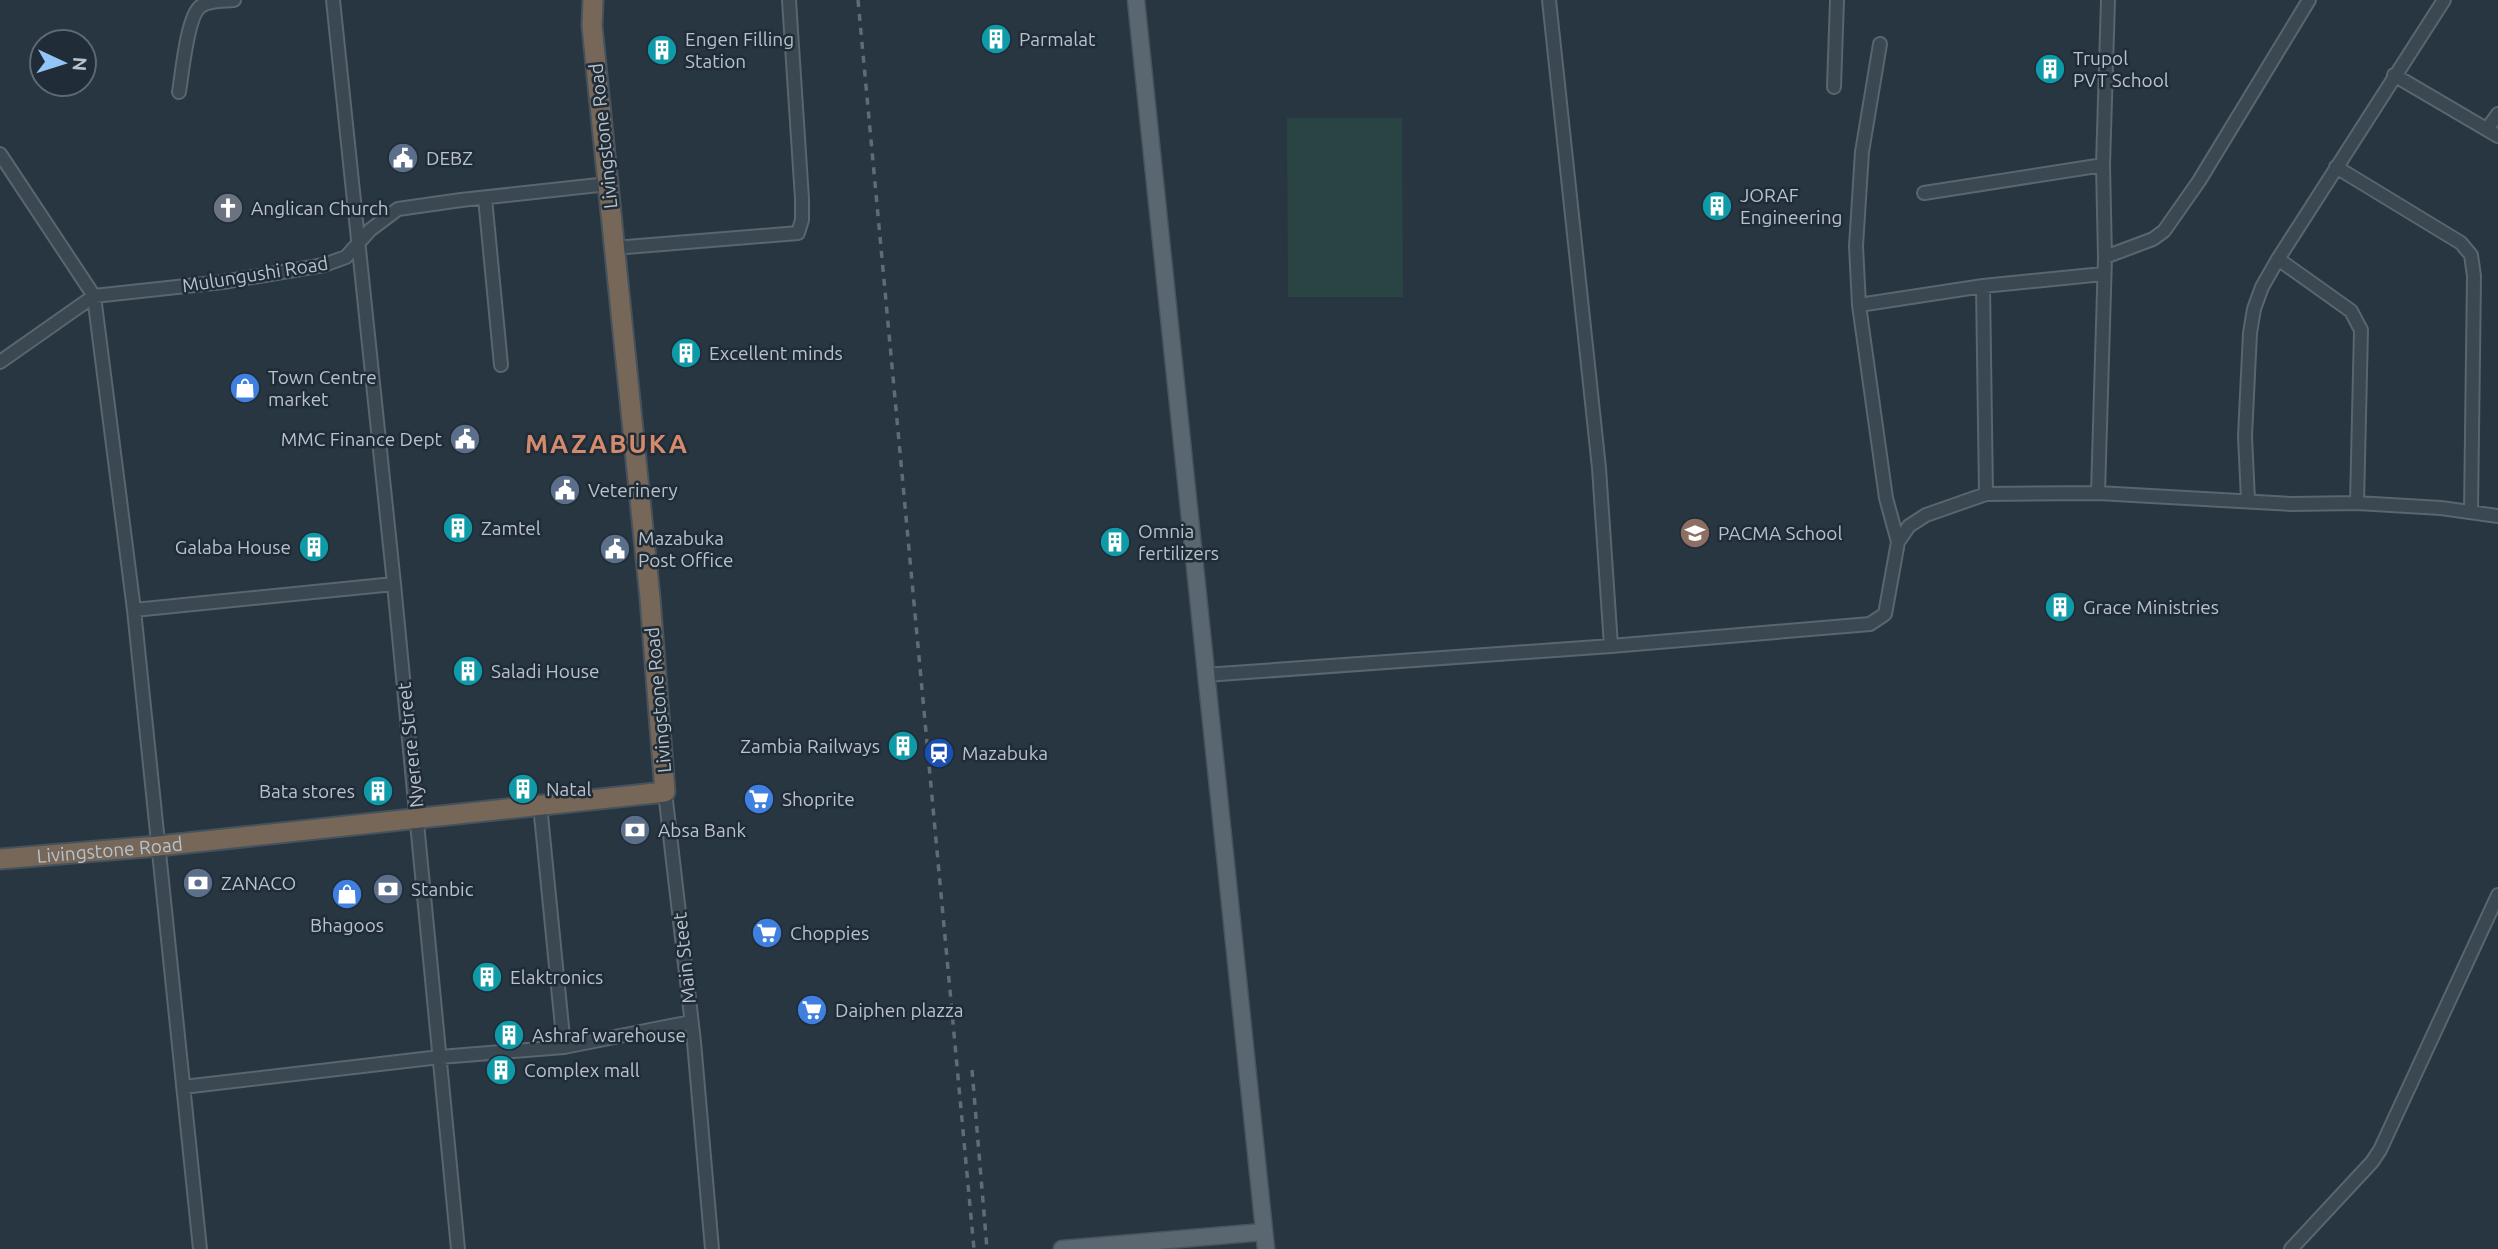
<svg xmlns="http://www.w3.org/2000/svg" width="2498" height="1249" font-family="Ubuntu,sans-serif">
  <style>
    .pitch { fill: #2a4443 }
    .lines { fill: none; stroke-linecap: round; stroke-linejoin: round }
    .minor-casing { stroke: #59656f; stroke-width: 16 }
    .major-casing { stroke: #48535e; stroke-width: 19 }
    .highway-casing { stroke: #46525c; stroke-width: 23 }
    .minor { stroke: #3b4751; stroke-width: 12 }
    .major { stroke: #5a6771; stroke-width: 16 }
    .highway { stroke: #776759; stroke-width: 19 }
    .rail { stroke: #5e6c78; stroke-width: 3.5; stroke-dasharray: 7 7; stroke-linecap: butt }
    .labels { text-anchor: middle; dominant-baseline: central; stroke-width: 5; stroke-linejoin: round; paint-order: stroke }
    .poi-label { font-size: 19px; fill: #b8c2cb; stroke: #202c37; text-anchor: start }
    .street-label { font-size: 19px; fill: #b8c2cb; stroke: #202c37 }
    .district-label { font-size: 26px; font-weight: bold; letter-spacing: 2px; fill: #d48b6b; stroke: #202c37 }
  </style>
  <rect width="100%" height="100%" fill="#273641"/>
  <!-- pitch -->
  <path class="pitch" d="M1287 118H1402L1403 297H1288Z"/>
  <g class="lines">
    <!-- minor casing -->
    <g class="minor-casing">
      <path id="minor" d="M333 0 394 584 458 1249
        M1549 0 1599 468 1611 646
        M1880 44 1862 152 1856 246 1859 305 1886 498 1898 542
        M2394 75 2498 136
        M1834 87 1837 0
        M179 92C182 75 187 15 201 6 209 0 224 1 234 0
        M2487 129 2498 114
        M0 154 94 296 223 282 324 265 346 257 370 230 398 209 461 200 608 184
        M2336 167 2461 243 2471 255 2474 276 2471 512
        M1924 193 2103 165
        M485 198 501 365
        M614 248 798 233 802 220V199L789 0
        M2105 257 2153 239 2164 231 2199 181 2309 0
        M2278 259 2351 311 2361 330 2357 503
        M1983 286 1986 494
        M1859 305 1983 286 2103 274
        M0 362 94 296 134 610 200 1249
        M2098 493 2105 257 2103 165 2108 0
        M2248 500 2245 436 2250 333 2254 309 2262 287 2278 259 2444 0
        M134 610 394 584
        M1205 675 1611 646 1870 624 1885 614 1898 542 1909 526 1926 515 1986 494 2098 493 2291 504 2357 503 2441 508 2498 516
        M665 792 694 1042 712 1249
        M564 1047 691 1022
        M183 1087 440 1057 564 1047 540 805
        M2291 1249 2372 1162 2380 1150 2498 895"/>
    </g>
    <!-- major casing -->
    <g class="major-casing">
      <path id="major" d="M1136 0 1266 1249
        M1062 1249 1263 1232"/>
    </g>
    <!-- highway casing -->
    <g class="highway-casing">
      <g id="highway">
        <path id="s1" d="M0 859 158 846 665 792 650 598 592 26 593 0"/>
      </g>
    </g>
    <!-- minor -->
    <use href="#minor" class="minor"/>
    <!-- major -->
    <use href="#major" class="major"/>
    <!-- highway -->
    <use href="#highway" class="highway"/>
    <!-- rail -->
    <path class="rail" d="M858 0 974 1249
      M972 1070 987 1249"/>
  </g>
  <!-- icons -->
  <defs>
    <g id="building-disc" transform="scale(1.575)"><circle r="9.5" fill="#0f9aa8" stroke="#202c37"/><path d="M-4-6H4V6H1V3H-1V6H-4ZM-2.5-4.3h1.7v1.8h-1.7ZM.8-4.3h1.7v1.8H.8ZM-2.5-1h1.7V.8h-1.7ZM.8-1h1.7V.8H.8Z" fill="#fff"/></g>
    <g id="civic-disc" transform="scale(1.575)"><circle r="9.5" fill="#5c6f8a" stroke="#202c37"/><path d="M-.6-6.5H3V-4.5H.6V-3L4-1V1h2V6H-6V1h2V-1L-.6-3ZM-1.2 2.5V6h2.4V2.5Z" fill="#fff"/></g>
    <g id="church-disc" transform="scale(1.575)"><circle r="9.5" fill="#6b7280" stroke="#202c37"/><path d="M-1.2-6h2.4v3.5h3.3v2.4h-3.3V6h-2.4V-.1h-3.3v-2.4h3.3Z" fill="#fff"/></g>
    <g id="shop-disc" transform="scale(1.575)"><circle r="9.5" fill="#3f7fe0" stroke="#202c37"/><path d="M-5-2.5h2.3a2.7 3.5 0 0 1 5.4 0H5L5.5 6h-11ZM-1.5-2.5h3a1.5 2.3 0 0 0-3 0Z" fill="#fff"/></g>
    <g id="school-disc" transform="scale(1.575)"><circle r="9.5" fill="#8d6e63" stroke="#202c37"/><path d="M0-5L7-2L0 1L-7-2ZM-4 1L0 2.5L4 1V4Q0 6-4 4Z" fill="#fff"/></g>
    <g id="station-disc" transform="scale(1.575)"><circle r="9.5" fill="#1a4fb4" stroke="#202c37"/><path d="M-3-6H3Q5-6 5-4V2Q5 4 3 4L4.5 6H3L1.5 4h-3L-3 6H-4.5L-3 4Q-5 4-5 2V-4Q-5-6-3-6ZM-3.5-4v3h7v-3ZM-3.5 1v1.5H-2V1ZM2 1v1.5H3.5V1Z" fill="#fff"/></g>
    <g id="supermarket-disc" transform="scale(1.575)"><circle r="9.5" fill="#3f7fe0" stroke="#202c37"/><path d="M-6-5.5h2.5l.6 2H6L4.5 2H-2.5L-4.4-4H-6ZM-1.5 3.2a1.3 1.3 0 1 0 .1 0ZM3 3.2a1.3 1.3 0 1 0 .1 0Z" fill="#fff"/></g>
    <g id="bank-disc" transform="scale(1.575)"><circle r="9.5" fill="#5c6f8a" stroke="#202c37"/><path d="M-6-4H6V4H-6ZM0-2.3a2.3 2.3 0 1 0 0 4.6a2.3 2.3 0 1 0 0-4.6Z" fill="#fff"/></g>
  </defs>
  <g fill-rule="evenodd">
    <use href="#building-disc" x="996" y="39"/>
    <use href="#building-disc" x="662" y="50"/>
    <use href="#building-disc" x="2050" y="69"/>
    <use href="#civic-disc" x="403" y="158"/>
    <use href="#building-disc" x="1717" y="206"/>
    <use href="#church-disc" x="228" y="208"/>
    <use href="#building-disc" x="686" y="353"/>
    <use href="#shop-disc" x="245" y="388"/>
    <use href="#civic-disc" x="465" y="439"/>
    <use href="#civic-disc" x="565" y="490"/>
    <use href="#building-disc" x="458" y="528"/>
    <use href="#school-disc" x="1695" y="533"/>
    <use href="#building-disc" x="1115" y="542"/>
    <use href="#building-disc" x="314" y="547"/>
    <use href="#civic-disc" x="615" y="549"/>
    <use href="#building-disc" x="2060" y="607"/>
    <use href="#building-disc" x="468" y="671"/>
    <use href="#building-disc" x="903" y="746"/>
    <use href="#station-disc" x="939" y="753"/>
    <use href="#building-disc" x="523" y="789"/>
    <use href="#building-disc" x="378" y="791"/>
    <use href="#supermarket-disc" x="759" y="799"/>
    <use href="#bank-disc" x="635" y="830"/>
    <use href="#bank-disc" x="198" y="883"/>
    <use href="#bank-disc" x="388" y="889"/>
    <use href="#shop-disc" x="347" y="894"/>
    <use href="#supermarket-disc" x="767" y="933"/>
    <use href="#building-disc" x="487" y="977"/>
    <use href="#supermarket-disc" x="812" y="1010"/>
    <use href="#building-disc" x="509" y="1035"/>
    <use href="#building-disc" x="501" y="1070"/>
  </g>
  <g class="labels">
    <!-- poi labels -->
    <g class="poi-label">
      <text x="685" y="39">Engen Filling<tspan x="685" dy="22">Station</tspan></text>
      <text x="1019" y="39">Parmalat</text>
      <text x="2073" y="58">Trupol<tspan x="2073" dy="22">PVT School</tspan></text>
      <text x="426" y="158">DEBZ</text>
      <text x="1740" y="195">JORAF<tspan x="1740" dy="22">Engineering</tspan></text>
      <text x="251" y="208">Anglican Church</text>
      <text x="709" y="353">Excellent minds</text>
      <text x="268" y="377">Town Centre<tspan x="268" dy="22">market</tspan></text>
      <text x="442" y="439" text-anchor="end">MMC Finance Dept</text>
      <text x="588" y="490">Veterinery</text>
      <text x="481" y="528">Zamtel</text>
      <text x="1138" y="531">Omnia<tspan x="1138" dy="22">fertilizers</tspan></text>
      <text x="1718" y="533">PACMA School</text>
      <text x="638" y="538">Mazabuka<tspan x="638" dy="22">Post Office</tspan></text>
      <text x="291" y="547" text-anchor="end">Galaba House</text>
      <text x="2083" y="607">Grace Ministries</text>
      <text x="491" y="671">Saladi House</text>
      <text x="880" y="746" text-anchor="end">Zambia Railways</text>
      <text x="962" y="753">Mazabuka</text>
      <text x="546" y="789">Natal</text>
      <text x="355" y="791" text-anchor="end">Bata stores</text>
      <text x="782" y="799">Shoprite</text>
      <text x="658" y="830">Absa Bank</text>
      <text x="221" y="883">ZANACO</text>
      <text x="411" y="889">Stanbic</text>
      <text x="347" y="925" text-anchor="middle">Bhagoos</text>
      <text x="790" y="933">Choppies</text>
      <text x="510" y="977">Elaktronics</text>
      <text x="835" y="1010">Daiphen plazza</text>
      <text x="532" y="1035">Ashraf warehouse</text>
      <text x="524" y="1070">Complex mall</text>
    </g>
    <!-- street labels -->
    <g class="street-label">
      <text transform="translate(603 136) rotate(-96)">Livingstone Road</text>
      <text transform="translate(255 274) rotate(-9)">Mulungushi Road</text>
      <text transform="translate(658 700) rotate(-95)">Livingstone Road</text>
      <text transform="translate(410 745) rotate(-96)">Nyerere Street</text>
      <text stroke="none"><textPath href="#s1" startOffset="110">Livingstone Road</textPath></text>
      <text transform="translate(684 958) rotate(-96)">Main Steet</text>
    </g>
    <!-- district labels -->
    <g class="district-label">
      <text x="607" y="443">MAZABUKA</text>
    </g>
  </g>
  <!-- north arrow -->
  <g transform="translate(63 63) rotate(94)"><circle r="33" fill="#202c37" stroke="#5d6872" stroke-width="2"/>
  <path d="M0-5L12 26L0 18L-12 26Z" fill="#93c6f6"/>
  <text y="-10" font-size="19" font-weight="bold" text-anchor="middle" fill="#b8c2cb">N</text>
  </g>
</svg>
